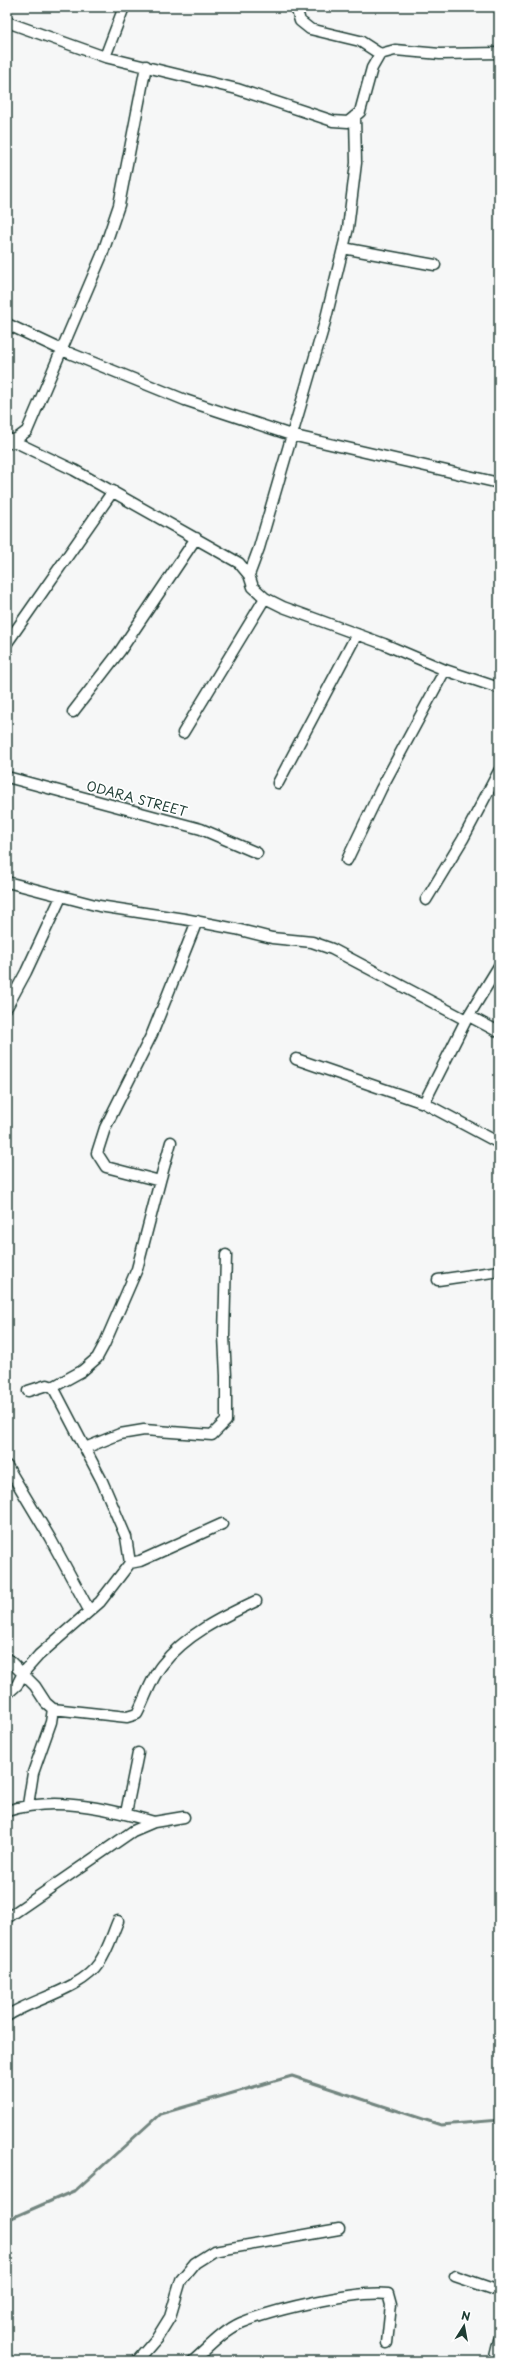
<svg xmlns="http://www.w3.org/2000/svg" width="506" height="2368" font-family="'Playpen Sans',sans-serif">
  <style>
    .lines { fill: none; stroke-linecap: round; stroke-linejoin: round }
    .stream { stroke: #72857f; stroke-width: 3 }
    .street-casing { stroke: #1f3d34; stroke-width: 13 }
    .street { stroke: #fff; stroke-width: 10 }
    .labels { text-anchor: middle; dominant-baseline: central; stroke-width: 3.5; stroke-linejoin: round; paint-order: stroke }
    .street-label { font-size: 13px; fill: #1f3d34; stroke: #fff }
  </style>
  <rect width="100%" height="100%" fill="#f6f7f7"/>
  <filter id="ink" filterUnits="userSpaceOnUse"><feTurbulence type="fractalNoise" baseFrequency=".025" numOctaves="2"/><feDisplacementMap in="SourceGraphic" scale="8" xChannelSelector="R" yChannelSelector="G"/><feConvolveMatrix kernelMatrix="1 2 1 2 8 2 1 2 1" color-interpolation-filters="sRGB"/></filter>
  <g filter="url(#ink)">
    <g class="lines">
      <!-- stream -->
      <path class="stream" d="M7 2220 76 2190 160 2114 292 2076 441 2125 499 2120"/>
      <!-- street casing -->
      <g class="street-casing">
        <path id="street" d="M296 7 300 21 310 29 360 41 380 54
          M7 22 105 57 237 89 333 121 348 122 360 112 372 68 380 54 395 50 440 54 499 53
          M105 57 124 7
          M343 248 435 265
          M7 324 62 350 185 400 291 435 499 483
          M7 438 74 470 239 563 249 575 253 587 265 598 283 607 384 644 445 670 499 688
          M11 443 27 431 102 255 119 205 146 66
          M249 575 259 548 325 322 348 228 356 163 355 116
          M7 643 113 491
          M73 712 120 651 196 538
          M183 733 265 598
          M7 777 201 829 257 853
          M278 783 357 634
          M347 860 381 789 445 670
          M7 882 99 906 184 919 236 929 272 938 312 942 332 949 466 1020
          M426 900 463 839 499 771
          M7 1007 26 972 61 897
          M469 1016 499 1032
          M296 1059 424 1103 499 1143
          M424 1103 466 1020 499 966
          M160 1181 171 1142
          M438 1280 499 1271
          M53 1387 82 1371 97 1358 104 1345 137 1269 160 1181 106 1167 97 1153 105 1128 152 1034 197 921
          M85 1448 120 1434 144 1430 212 1435 226 1421V1376L224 1336 226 1255
          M7 1466 50 1538 89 1610
          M130 1563 140 1561 222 1524
          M7 1658 35 1686 46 1703 53 1709 51 1722 33 1773 28 1805
          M7 1694 17 1685 23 1673 39 1655 100 1602 130 1563 126 1537 102 1481 53 1387 47 1385 28 1391
          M53 1709 127 1717 137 1714C145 1699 151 1678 162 1665 185 1635 222 1617 256 1601
          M7 1811C55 1796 107 1808 154 1822
          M126 1813 138 1753
          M7 1918 133 1831 154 1822 184 1817
          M7 2016C33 1999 82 1989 99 1963 108 1950 112 1935 118 1921
          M455 2276 499 2291
          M137 2361 157 2338 170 2317 181 2280 195 2263 214 2251 339 2229
          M193 2361C208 2348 223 2331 241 2323 272 2310 356 2290 388 2294L391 2305 387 2343
          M494 2361 499 2340"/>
      </g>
      <!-- street -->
      <use href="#street" class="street"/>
    </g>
  </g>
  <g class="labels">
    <!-- street labels -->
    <g class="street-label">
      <text transform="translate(137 798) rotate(15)">ODARA STREET</text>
    </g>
  </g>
  <!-- margin -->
  <rect width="506" height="2368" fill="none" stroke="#fff" stroke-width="24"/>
  <rect x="12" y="12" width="482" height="2344" fill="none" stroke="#1f3d34" stroke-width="1.5" filter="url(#ink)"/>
  <!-- north arrow -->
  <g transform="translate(464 2326) rotate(11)" stroke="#ffffff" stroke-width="3" paint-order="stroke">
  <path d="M0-3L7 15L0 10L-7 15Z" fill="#1f3d34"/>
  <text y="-6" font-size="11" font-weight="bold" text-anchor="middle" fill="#1f3d34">N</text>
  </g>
</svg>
